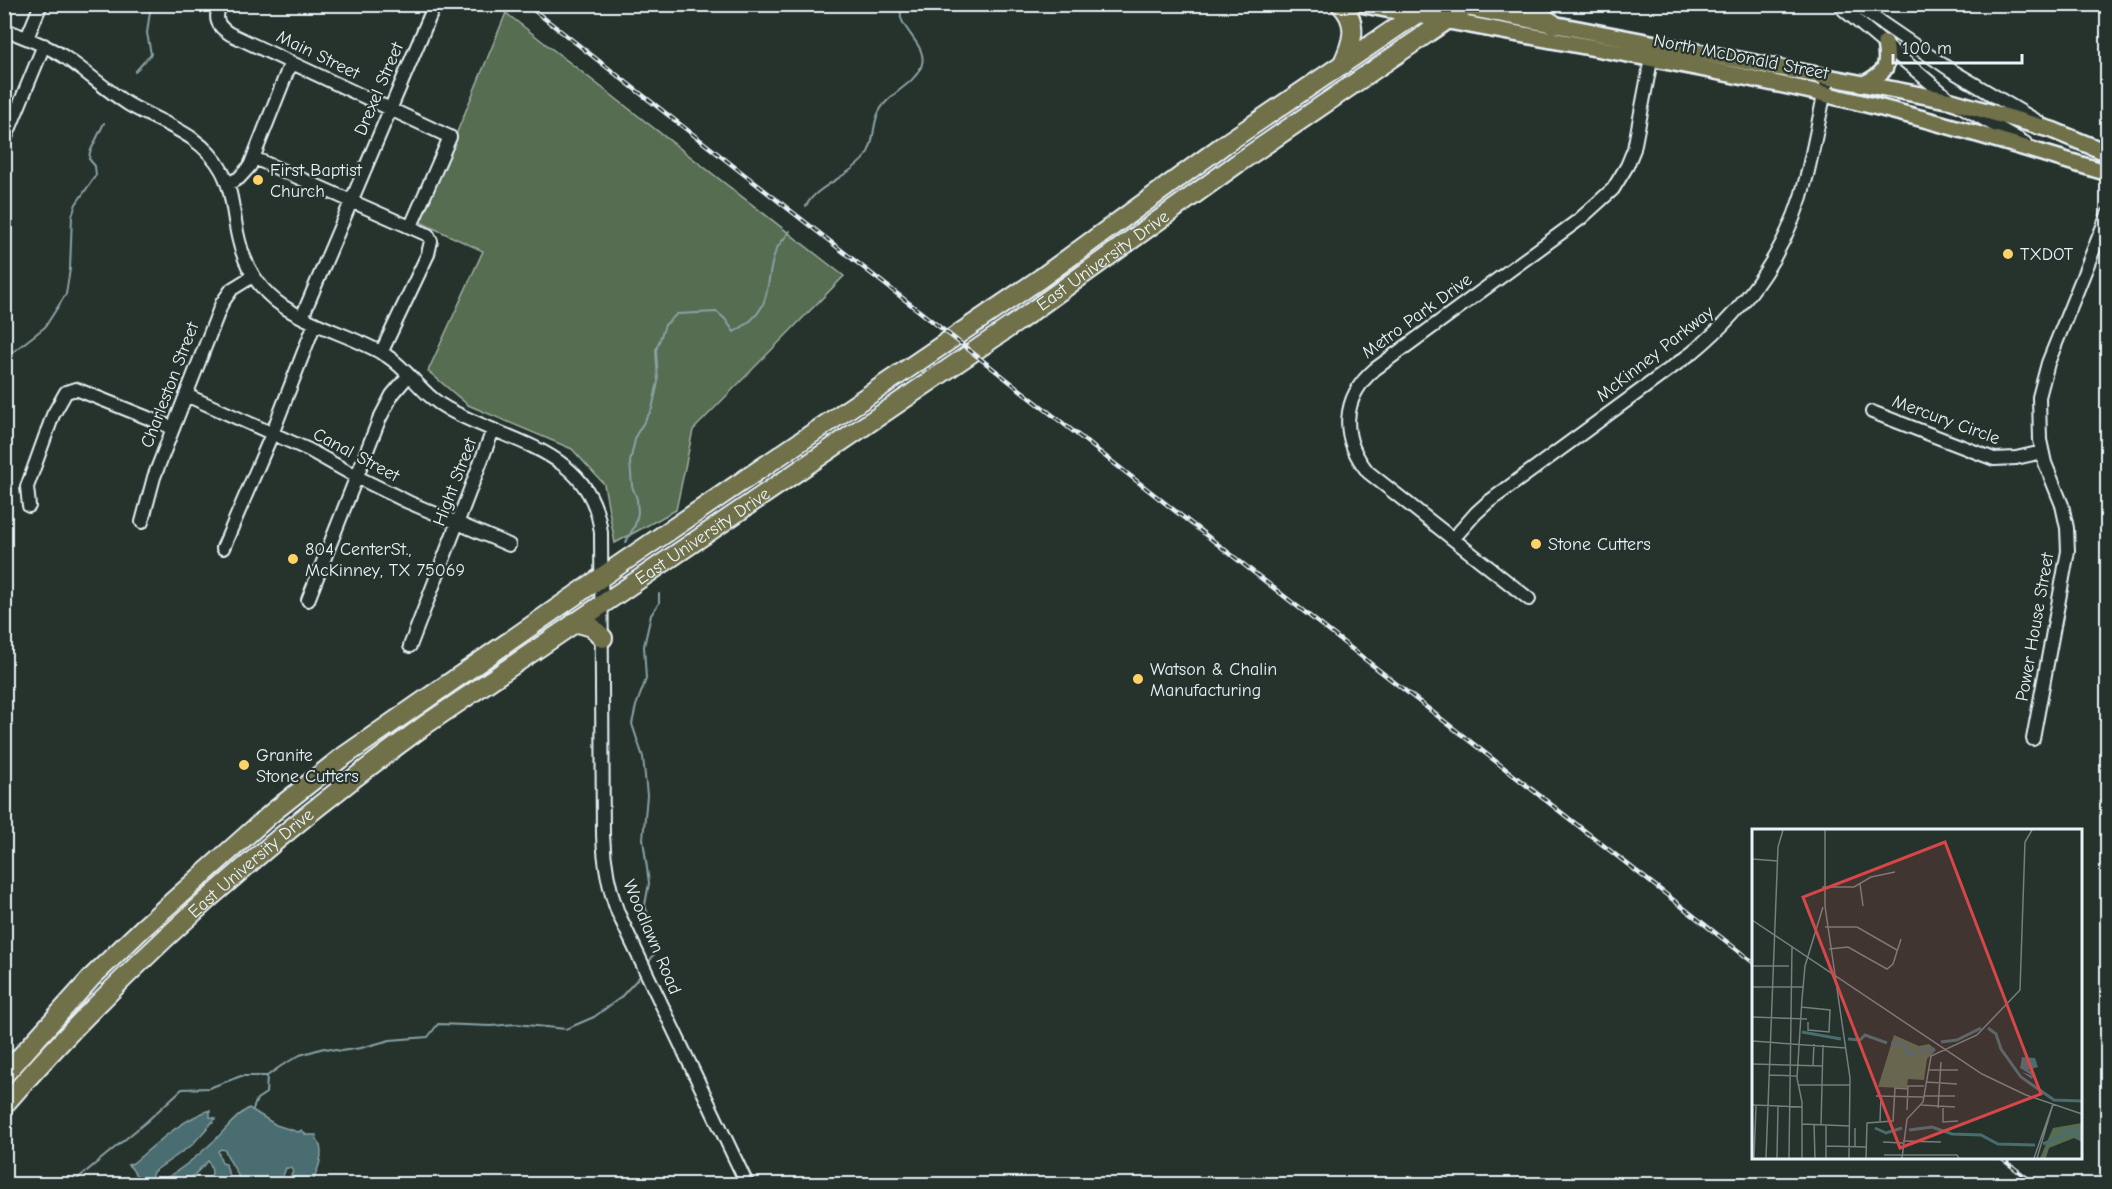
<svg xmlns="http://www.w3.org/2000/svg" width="2112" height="1189" font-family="'Comic Neue',sans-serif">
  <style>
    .green { fill: #566d51; stroke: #9fafa4; stroke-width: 1.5 }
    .water { fill: #496d6f; stroke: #89a2a6; stroke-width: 1.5 }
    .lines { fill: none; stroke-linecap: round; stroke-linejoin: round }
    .stream { stroke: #89a2a6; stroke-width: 2 }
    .minor-casing { stroke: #e8f1f8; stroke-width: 16 }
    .major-casing { stroke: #e8f1f8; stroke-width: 20 }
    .highway-casing { stroke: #e8f1f8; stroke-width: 22 }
    .minor { stroke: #26332d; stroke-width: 12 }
    .major { stroke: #70704a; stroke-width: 15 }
    .highway { stroke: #70704a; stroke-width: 18 }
    .rail-casing { stroke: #e8f1f8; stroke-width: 4.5 }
    .rail { stroke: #26332d; stroke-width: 2; stroke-dasharray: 7; stroke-linecap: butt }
    .poi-dot { fill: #ffd166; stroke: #26332d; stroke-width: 2 }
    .labels { text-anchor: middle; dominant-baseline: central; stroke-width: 4.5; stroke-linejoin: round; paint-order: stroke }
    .street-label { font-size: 18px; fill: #e8f1f8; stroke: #26332d }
    .poi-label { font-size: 18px; fill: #e8f1f8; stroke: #26332d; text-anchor: start }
    .inset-river { fill: none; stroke: #496d6f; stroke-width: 3 }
    .inset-road { fill: none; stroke: #747f7e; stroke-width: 1.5 }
    .view { fill: #d94647; fill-opacity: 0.15; stroke: #d94647; stroke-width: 3 }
    .inset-edge { fill: none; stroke: #e8f1f8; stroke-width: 3 }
  </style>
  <rect width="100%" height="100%" fill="#26332d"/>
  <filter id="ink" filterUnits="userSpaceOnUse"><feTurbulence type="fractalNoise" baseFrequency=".0167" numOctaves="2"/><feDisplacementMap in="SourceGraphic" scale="12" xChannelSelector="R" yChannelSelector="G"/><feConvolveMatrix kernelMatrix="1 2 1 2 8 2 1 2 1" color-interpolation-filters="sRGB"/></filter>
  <g filter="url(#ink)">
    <!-- green -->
    <path class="green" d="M506 13 844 276 693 430 676 510 615 543 604 484 572 449 468 405 428 371 483 251 420 222Z"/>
    <!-- water -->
    <path class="water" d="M249 1108 276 1125 298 1132 302 1130 306 1135H316V1139C327 1151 317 1171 312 1184H286L293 1172 291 1168H286L280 1184H241C239 1172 229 1163 225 1150L221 1149 218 1151 222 1163 226 1164 230 1180 229 1184H209C213 1175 213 1169 208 1161L185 1184C168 1185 149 1189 137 1176 133 1172 133 1168 128 1165L133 1163C157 1143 181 1120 210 1110V1117L216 1118 192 1145 153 1172 151 1178 154 1182 159 1183C179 1171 198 1156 215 1140 226 1129 235 1116 249 1108Z"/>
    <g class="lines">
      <!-- stream -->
      <path class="stream" d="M135 72 151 54 147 33 151 4
        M806 206C817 185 849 177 865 157 875 143 872 128 878 114 886 94 913 86 921 67 929 49 906 34 901 18 900 14 902 9 903 4
        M4 374 9 366V355L45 327 66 294 70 269 72 216 76 204 96 175 95 166 89 159 90 152 104 123
        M626 542 635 525 638 513 637 499 632 486 630 462 636 435 652 409 658 382 656 350 665 325 677 314 717 312 725 319 734 332C777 308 762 288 776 250 779 244 786 237 790 231
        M648 964 654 954 652 929 645 905 649 883 643 839 647 795 643 757 632 724 636 706 646 679 644 646 651 615 659 603V594
        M253 1109 257 1099 266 1093 267 1076
        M71 1184 146 1122 182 1089 209 1088 241 1076H267L281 1066 300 1055 324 1048 341 1051 361 1048 390 1040 428 1037 438 1024 491 1026 516 1024 566 1029 594 1017 620 998 642 974"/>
      <!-- minor casing -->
      <g class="minor-casing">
        <path id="minor" d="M220 4C214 19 217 26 230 34L450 137 411 226
          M1841 4 1844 10 1952 101 2025 143
          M1854 4 1949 69 2040 123
          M4 29C25 38 47 45 66 58 87 72 106 90 128 104 162 124 201 133 222 171 232 190 233 212 237 232 243 263 258 290 284 307 316 328 354 336 387 356 410 371 423 396 448 409 508 443 592 449 601 533L603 835C604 863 608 887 618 913L747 1184
          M27 38 41 4
          M4 142 44 45
          M254 158 428 235 431 241 428 254 381 353
          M228 184 239 178 250 166 291 62
          M302 317 435 4
          M186 395 309 450 357 477 408 502 509 545
          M1872 412 1994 459 2016 458 2042 452
          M29 506 27 487 53 415 66 392 76 389 173 428
          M142 522 154 477 222 303 232 289 253 276
          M1453 539 1476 513 1487 503 1693 352C1749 306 1790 246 1807 175 1815 142 1821 109 1828 76
          M223 548 272 434 315 323
          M1529 599 1368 472C1340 438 1341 398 1375 369L1580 219 1613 189 1627 166 1634 149 1653 50
          M308 600 379 420 392 395 408 376
          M410 646 493 430
          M2033 739 2068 551 2067 528 2062 505 2045 463 2040 440 2039 397 2048 363 2108 214"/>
      </g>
      <!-- major casing -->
      <g class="major-casing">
        <path id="major" d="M1360 4C1515 35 1670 59 1824 94 1920 116 2013 144 2108 173
          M1448 4 1952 101 2052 130 2108 153
          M1866 83C1887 72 1889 66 1885 43"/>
      </g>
      <!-- highway casing -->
      <g class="highway-casing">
        <g id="highway">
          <path d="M1340 4C1360 23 1352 44 1342 65"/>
          <path d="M1534 4 1541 16 1553 24"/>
          <path d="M575 622 592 627 603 638"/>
          <path d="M4 1075 92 977 143 928 273 812 340 759 619 565 1041 278 1225 144 1431 4"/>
          <path id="s1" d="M4 1105C129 961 271 837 425 725L1017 322 1238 163 1470 4"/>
        </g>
      </g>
      <!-- minor -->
      <use href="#minor" class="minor"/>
      <!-- major -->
      <use href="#major" class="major"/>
      <!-- highway -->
      <use href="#highway" class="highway"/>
      <!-- rail casing -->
      <g class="rail-casing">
        <path id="rail" d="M526 4 1754 963
          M2001 1158 2035 1184"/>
      </g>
      <!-- rail -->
      <use href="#rail" class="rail"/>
    </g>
  </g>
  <!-- markers -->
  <g class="poi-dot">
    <circle cx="258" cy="180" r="6"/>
    <circle cx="2008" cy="254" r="6"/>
    <circle cx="1536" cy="544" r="6"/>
    <circle cx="293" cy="559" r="6"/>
    <circle cx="1138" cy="679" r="6"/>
    <circle cx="244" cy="765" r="6"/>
  </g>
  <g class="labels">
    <!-- street labels -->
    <g class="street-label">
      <text transform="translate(318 55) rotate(26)">Main Street</text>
      <text transform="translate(1741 57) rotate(11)">North McDonald Street</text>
      <text transform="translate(379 89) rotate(-67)">Drexel Street</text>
      <text stroke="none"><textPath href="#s1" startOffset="1390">East University Drive</textPath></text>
      <text transform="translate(1417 316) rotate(-36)">Metro Park Drive</text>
      <text transform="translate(1655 354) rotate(-38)">McKinney Parkway</text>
      <text transform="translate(170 385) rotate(-69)">Charleston Street</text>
      <text transform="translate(1946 420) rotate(20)">Mercury Circle</text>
      <text transform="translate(356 455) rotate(28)">Canal Street</text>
      <text transform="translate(455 482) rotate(-69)">Hight Street</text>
      <text stroke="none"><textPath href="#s1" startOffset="904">East University Drive</textPath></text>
      <text transform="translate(2035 627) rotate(-80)">Power House Street</text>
      <text stroke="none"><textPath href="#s1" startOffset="346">East University Drive</textPath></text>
      <text transform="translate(652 937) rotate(67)">Woodlawn Road</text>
    </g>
    <!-- poi labels -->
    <g class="poi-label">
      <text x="270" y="170">First Baptist<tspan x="270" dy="21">Church</tspan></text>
      <text x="2020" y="254">TXDOT</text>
      <text x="1548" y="544">Stone Cutters</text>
      <text x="305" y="549">804 CenterSt.,<tspan x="305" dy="21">McKinney, TX 75069</tspan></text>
      <text x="1150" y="669">Watson &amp; Chalin<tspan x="1150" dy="21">Manufacturing</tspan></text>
      <text x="256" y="755">Granite<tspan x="256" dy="21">Stone Cutters</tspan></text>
    </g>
  </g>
  <!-- overview -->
  <g transform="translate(1752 829)">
    <rect width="330" height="330" fill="#26332d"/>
    <path d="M142 206 167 217 177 215 184 221 175 230 172 251 156 250 155 259 126 258ZM330 294V313L322 309 297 319 294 329H288L301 299Z" fill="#566d51"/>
    <path d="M270 228 283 229 286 238 276 241 283 244 280 250 270 243 281 247 268 239Z" fill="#496d6f"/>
    <path class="inset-river" d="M236 199 244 205 249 220 269 248 302 271 329 272M50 203 89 210M96 210 108 211 113 206 135 214M189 213 205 211 229 199M139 214 152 215 156 225 183 220M330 298 321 303 330 312M123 299 134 304 150 299M157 301 180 298 200 305 229 306 246 315 283 316M291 315 312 306 313 302H322"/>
    <path class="inset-road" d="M73 1V77L98 249 97 329M0 30 26 32M108 55 111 77M70 58H102L119 48 143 43M0 91 230 245 274 266 330 285M73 98H105L145 121M77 120 96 118 135 140 141 135 149 110M0 137H37M0 158H51M49 178 78 181 77 203 56 201V193M0 188 55 190M0 212 94 219M0 235 71 237M61 236 62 215M176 241H206M17 246 45 247M174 253 205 255M46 256H98M124 267 171 268M172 267H203M0 276 50 278M169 276 203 278M186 279 189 233M191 279V293L206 292M155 281 156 257H172M128 292 129 267M50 295 98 297M62 295 63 329M69 296 71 216M74 296V329M151 312 189 313M131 313 151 314M74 317 114 318M103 318V299M132 326H205L207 329M2 329 4 277M14 329 26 18 31 1M25 329 26 277M37 329 40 117M50 329V273L45 249 50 170 53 137 71 78M114 329 115 294 141 292 143 259 156 260M150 329 155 290 171 273 179 227 225 206 268 161 273 13 280 1M282 329 301 275 285 329"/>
    <path class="view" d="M193 13 289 265 148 319 51 68Z"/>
    <rect width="330" height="330" class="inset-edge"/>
  </g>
  <!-- margin -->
  <rect width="2112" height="1189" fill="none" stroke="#26332d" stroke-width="24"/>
  <rect x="12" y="12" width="2088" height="1165" fill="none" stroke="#e8f1f8" stroke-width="2" filter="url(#ink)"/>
  <!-- scale -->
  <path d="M1893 54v9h129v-9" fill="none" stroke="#e8f1f8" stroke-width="3"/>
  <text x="1902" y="54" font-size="18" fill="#e8f1f8" stroke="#26332d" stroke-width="4.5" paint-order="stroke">100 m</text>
</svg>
